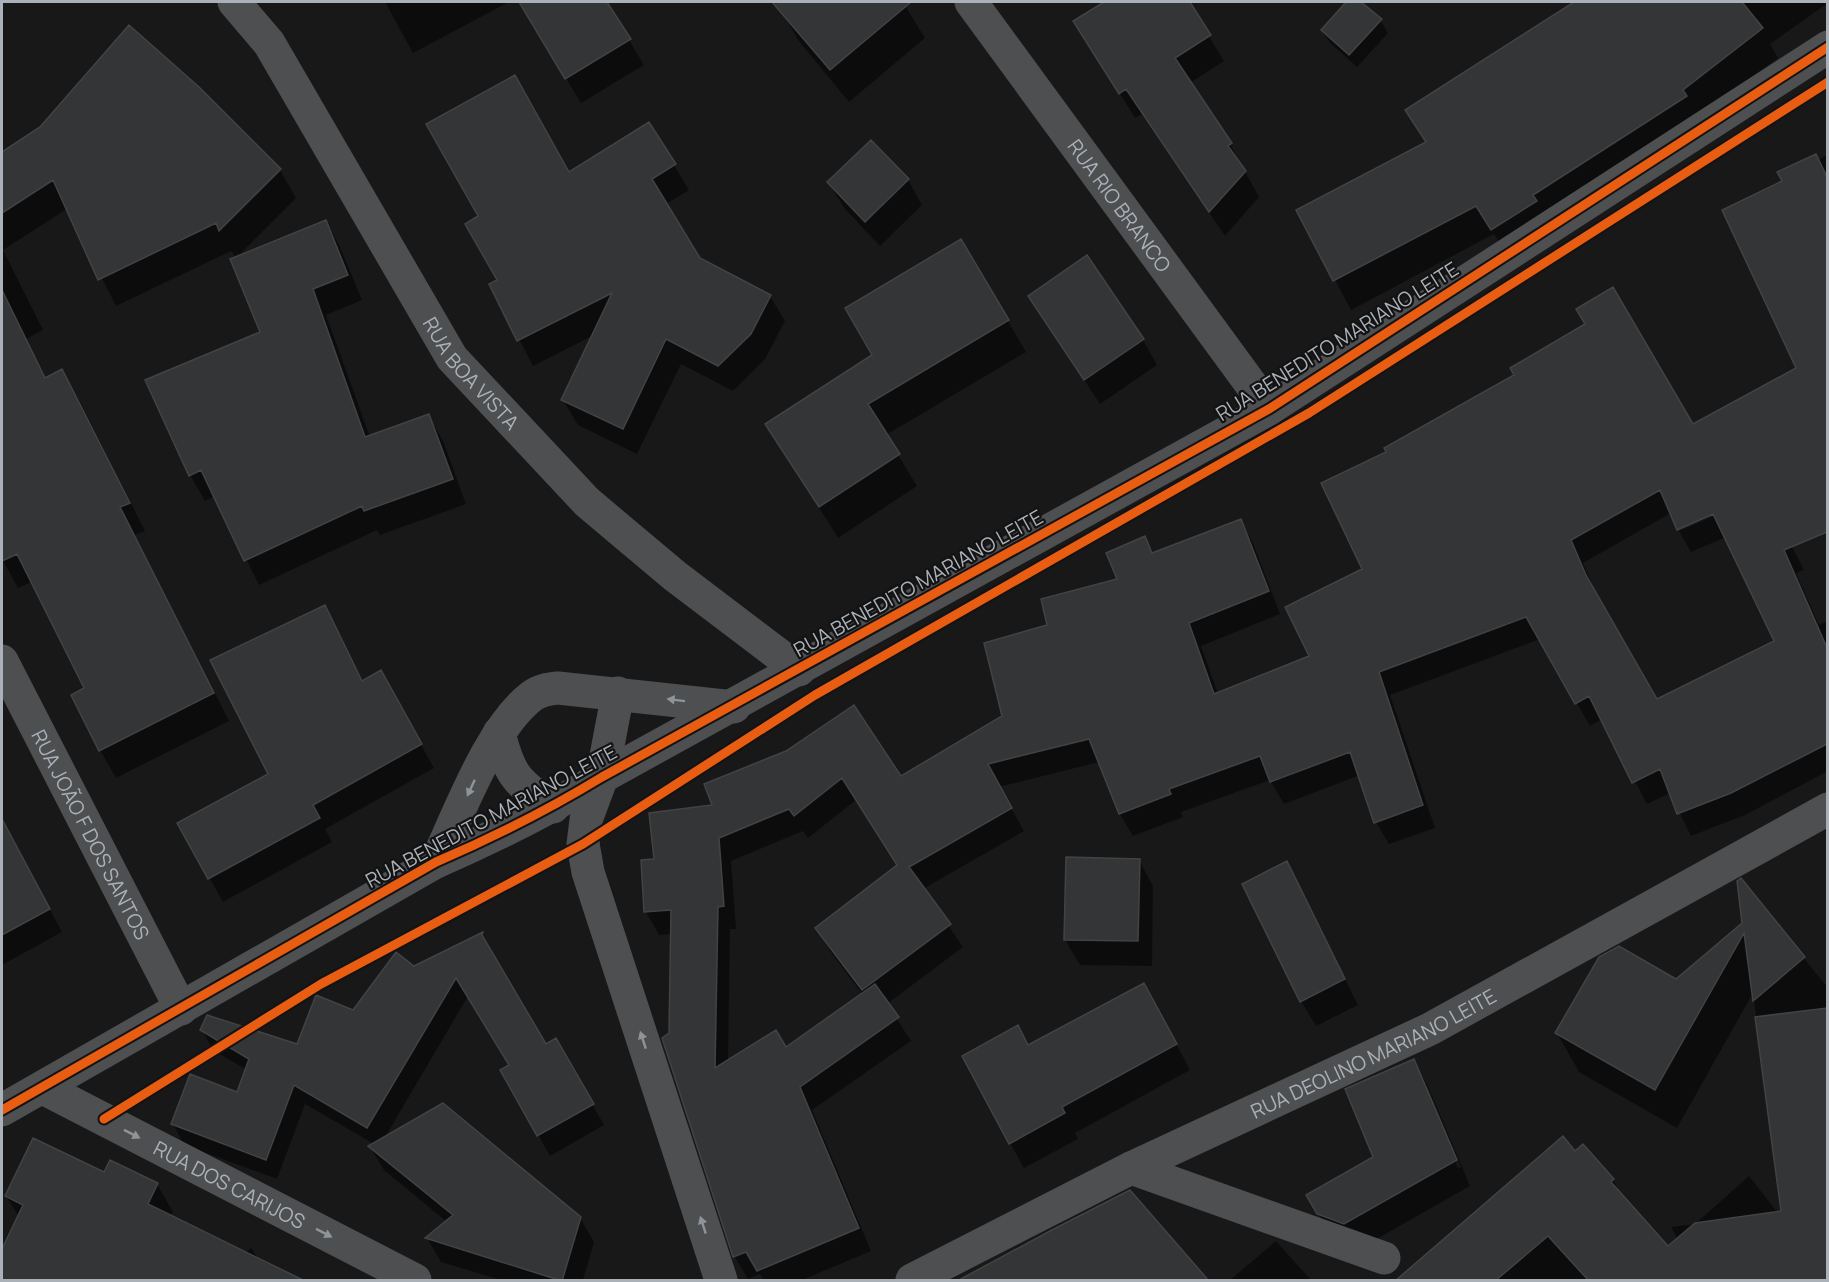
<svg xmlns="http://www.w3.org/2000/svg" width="1829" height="1282" font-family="Manrope,sans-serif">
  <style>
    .shadow { fill: #0007; fill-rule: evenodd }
    .building { fill: #343536; stroke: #414345; stroke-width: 1.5; fill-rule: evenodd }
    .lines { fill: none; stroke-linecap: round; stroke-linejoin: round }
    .street { stroke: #4d4f51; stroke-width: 33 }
    .cycleway-casing { stroke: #131314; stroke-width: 13 }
    .cycleway { stroke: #e95d12; stroke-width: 9 }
    .oneway { fill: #8f9499 }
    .labels { text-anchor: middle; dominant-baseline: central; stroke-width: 4.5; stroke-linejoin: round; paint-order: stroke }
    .street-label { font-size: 20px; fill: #abb1b8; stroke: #131314 }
  </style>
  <rect width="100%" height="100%" fill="#181819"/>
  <!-- shadow -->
  <path class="shadow" d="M385 2H509L413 53Z
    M520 2H606L644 65 581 103Z
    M777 2H903L925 38 849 102 798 40Z
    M1106 2H1188L1224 61 1190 83 1230 144 1259 197 1225 236 1142 114 1135 118 1075 21Z
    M1348 2H1359L1380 20 1388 33 1357 67 1330 43 1322 31Z
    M1576 2 1828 3 1770 44 1778 58 1509 258 1494 234 1351 310 1298 211 1426 143 1407 110Z
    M649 124 689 190 666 204 699 259 770 296 785 321 765 359 733 391 681 364 637 454 578 425 563 400 594 335 533 366 491 285 499 280 569 174Z
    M41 128 280 170 296 198 236 258 231 251 116 306 67 209 3 250 43 330 26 339 46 379 62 371 78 398 145 531 135 535 229 721 116 778 100 750 87 689 32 582 18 588 2 559V153Z
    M1828 154V481L1820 468 1767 498 1804 570 1796 573 1819 625 1828 621V771L1745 815 1691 836 1670 793 1647 804 1602 719 1590 726 1540 639 1390 695 1435 828 1389 844 1376 822 1360 775 1284 804 1270 780 1181 812 1183 817 1133 836 1120 814 1099 762 999 787 1024 831 923 889 963 947 887 1004 911 1041 812 1110 871 1251 802 1280H764L760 1274 748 1279 735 1257 663 1038 670 1034 672 934 659 935 646 912 642 861H656L714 806 787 752 900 778 1004 717 1049 626 1119 580 1145 538 1154 554 1240 521 1253 543 1280 614 1201 646 1218 694 1311 657 1693 426 1797 368 1784 182ZM1720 510 1721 513 1679 531 1691 552 1726 537 1776 642 1657 701 1598 599 1583 563 1671 513 1678 530V527ZM856 800 898 866 817 929 830 951 863 995 786 1049 728 1062 730 929H736L731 861 803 831 808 838Z
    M908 180 922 205 880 246 844 208 829 183Z
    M326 221 340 247 362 300 326 315 370 437 429 416 443 441 466 504 380 535 377 530 259 585 215 496 205 501 190 475 262 333Z
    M961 241 1026 352 886 435 917 486 838 538 767 424 874 356Z
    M1030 297 1143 340 1157 365 1100 404Z
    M324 607 363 682 394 696 434 768 325 829 332 842 223 902 179 824 270 774Z
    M2 821 62 932 2 965Z
    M1139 860 1153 886 1152 966 1080 965 1065 940Z
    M1287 863 1358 1005 1316 1026 1301 1001Z
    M1741 880 1828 988V1280H1398L1574 1153 1613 1180 1621 1195 1668 1248 1678 1240 1671 1227 1695 1224 1749 1176 1778 1213H1782L1753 993 1677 1128 1579 1072 1557 1033 1676 981 1744 924Z
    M483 934 494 954 492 956 545 1046 556 1040 604 1125 550 1156 502 1071 510 1066 468 996 384 1139 580 1218 594 1242 583 1280H501L441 1262 427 1238 447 1222 384 1170 370 1147 374 1144 305 1104 277 1179 184 1145 173 1124 238 1094 247 1070 213 1050 202 1030 298 1046 353 1012 413 968Z
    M1158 1010 1190 1070 1075 1133 1078 1139 1024 1168 1010 1143 1028 1046Z
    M1413 1061 1428 1086 1470 1186 1359 1249 1334 1239 1308 1195 1375 1158ZM1423 1086H1427L1461 1167 1458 1168Z
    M105 1174 157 1184 173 1212 170 1216 245 1253 251 1248 274 1280H2V1253L19 1217 6 1196Z
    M1276 1241 1311 1280H1230Z"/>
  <!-- building -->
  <path class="building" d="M519 2H607L631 39 565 79Z
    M772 2H911L830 70Z
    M1104 2H1190L1211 35 1175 58 1232 143 1228 146 1246 171 1209 212 1126 89 1119 94 1073 21Z
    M1346 2H1361L1382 19 1349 55 1321 30Z
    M1574 2H1742L1763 28 1683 90 1687 96 1533 195 1537 201 1491 230 1476 206 1333 281 1296 210 1426 142 1405 110Z
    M129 25 199 87 281 169 219 231 216 223 98 280 53 180 2 213V152L40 127Z
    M515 75 569 172 649 122 676 164 652 179 700 258 771 295 751 334 718 366 666 339 623 429 561 400 612 293 517 341 489 284 497 280 465 224 478 216 426 124Z
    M871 140 909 179 865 222 827 182Z
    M1816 154 1827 177V532L1784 550 1827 648V744L1731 793 1677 814 1660 769 1632 783 1589 696 1575 704 1526 617 1379 672 1423 805 1374 823 1350 752 1270 782 1260 756 1169 789 1171 794 1119 814 1089 739 988 764 1012 808 909 867 951 924 862 990 815 928 897 865 842 778 794 816 789 809 719 838 724 906 718 907 715 1068 776 1030 786 1047 875 984 899 1017 800 1087 859 1228 757 1271 746 1252 733 1257 662 1038 669 1033 671 910 644 912 641 860 654 859 649 813 712 805 704 784 786 751 854 705 901 776 1002 716 984 643 1047 625 1041 599 1117 579 1106 553 1145 536 1152 553 1241 519 1269 591 1189 623 1214 694 1309 656 1285 607 1362 569 1321 483 1386 452 1384 448 1514 375 1510 368 1585 324 1576 309 1613 287 1693 424 1796 368 1722 210 1782 181 1777 172ZM1660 490 1677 530 1713 514 1774 641 1657 699 1586 575 1571 540Z
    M326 220 348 275 313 289 365 437 429 414 453 479 364 511 362 506 244 561 201 470 189 476 145 380 260 332 230 259Z
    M961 239 1009 320 868 404 900 454 819 507 765 424 872 355 845 308Z
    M1087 255 1144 339 1084 380 1028 296Z
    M2 290 45 378 62 369 130 503 120 507 214 693 99 751 71 695 84 688 17 554 2 561Z
    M325 605 362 681 381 670 422 744 313 805 320 818 208 879 177 823 268 774 210 660Z
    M2 819 50 909 2 935Z
    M1066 857 1140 859 1138 941 1064 940Z
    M1287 861 1345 979 1300 1002 1242 884Z
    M1741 878 1805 957 1753 1001 1744 933 1655 1090 1555 1033 1599 957 1619 946 1676 979 1742 923 1737 881Z
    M483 932 482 935 546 1044 556 1038 594 1104 537 1136 500 1070 509 1065 456 978 367 1128 294 1085 266 1160 171 1124 190 1074 237 1092 249 1059 200 1030 207 1015 297 1044 316 995 353 1010 396 952 414 966Z
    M1144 983 1177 1044 1062 1107 1065 1113 1009 1144 962 1056 1018 1025 1028 1045Z
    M1827 1008V1281H1589L1548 1236 1495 1281H1395L1563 1136 1575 1151 1583 1144 1614 1179 1611 1182 1668 1246 1695 1223 1781 1211 1755 1017Z
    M1414 1059 1457 1160 1344 1224 1317 1214 1306 1195 1373 1157 1345 1089Z
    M443 1103 581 1217 562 1281 425 1238 453 1215 368 1146Z
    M33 1138 104 1172 110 1160 158 1183 148 1204 305 1281H2V1249L23 1205 5 1196Z
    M1130 1190 1209 1281H957L1050 1231Z"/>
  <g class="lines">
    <!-- street -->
    <g class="street">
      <path id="s1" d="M234 2 269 43 452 358 587 502 675 576 799 670"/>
      <path id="s2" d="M971 2 1269 409"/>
      <path id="s3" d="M2 661 181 1009"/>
      <path d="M618 693 602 777 586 820 583 844 588 872 721 1280"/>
      <path d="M499 733C510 777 517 782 553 807"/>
      <path d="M436 862C459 814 490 728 532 696 540 690 548 689 558 688L734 707"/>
      <path id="s4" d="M43 1088 415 1280"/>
      <path d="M2 1110 436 862C494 837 548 810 602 777L1269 409 1828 47"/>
      <path d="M1131 1168 1384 1258"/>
      <path id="s5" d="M912 1280 1131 1168 1430 1029 1828 809"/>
    </g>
    <!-- cycleway casing -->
    <g class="cycleway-casing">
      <path id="cycleway" d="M2 1110 436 862C494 837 548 810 602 777L1269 409 1828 47
        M104 1119 321 984 583 844 815 695 1309 413 1828 82"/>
    </g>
    <!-- cycleway -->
    <use href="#cycleway" class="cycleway"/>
  </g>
  <!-- one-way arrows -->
  <defs><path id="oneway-solid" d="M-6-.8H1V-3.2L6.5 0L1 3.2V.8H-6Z" transform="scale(1.5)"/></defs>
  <g class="oneway">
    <use href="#oneway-solid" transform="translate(676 700) rotate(-173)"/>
    <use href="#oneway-solid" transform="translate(471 788) rotate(115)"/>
    <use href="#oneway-solid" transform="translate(643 1040) rotate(-108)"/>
    <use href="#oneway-solid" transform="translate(132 1134) rotate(27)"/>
    <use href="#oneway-solid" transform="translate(703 1225) rotate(-108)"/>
    <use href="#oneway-solid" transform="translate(324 1233) rotate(27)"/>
  </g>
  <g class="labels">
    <!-- street labels -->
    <g class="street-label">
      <text stroke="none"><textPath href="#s2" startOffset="252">RUA RIO BRANCO</textPath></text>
      <text transform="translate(1337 341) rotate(-32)">RUA BENEDITO MARIANO LEITE</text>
      <text stroke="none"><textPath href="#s1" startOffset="442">RUA BOA VISTA</textPath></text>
      <text transform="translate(918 583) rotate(-29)">RUA BENEDITO MARIANO LEITE</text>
      <text transform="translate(491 816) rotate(-28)">RUA BENEDITO MARIANO LEITE</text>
      <text stroke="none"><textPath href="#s3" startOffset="195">RUA JOÃO F DOS SANTOS</textPath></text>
      <text stroke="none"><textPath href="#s5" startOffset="514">RUA DEOLINO MARIANO LEITE</textPath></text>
      <text stroke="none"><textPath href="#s4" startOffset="210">RUA DOS CARIJOS</textPath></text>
    </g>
  </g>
  <!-- border -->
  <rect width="1829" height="1282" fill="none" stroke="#abb1b8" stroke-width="6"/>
</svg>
